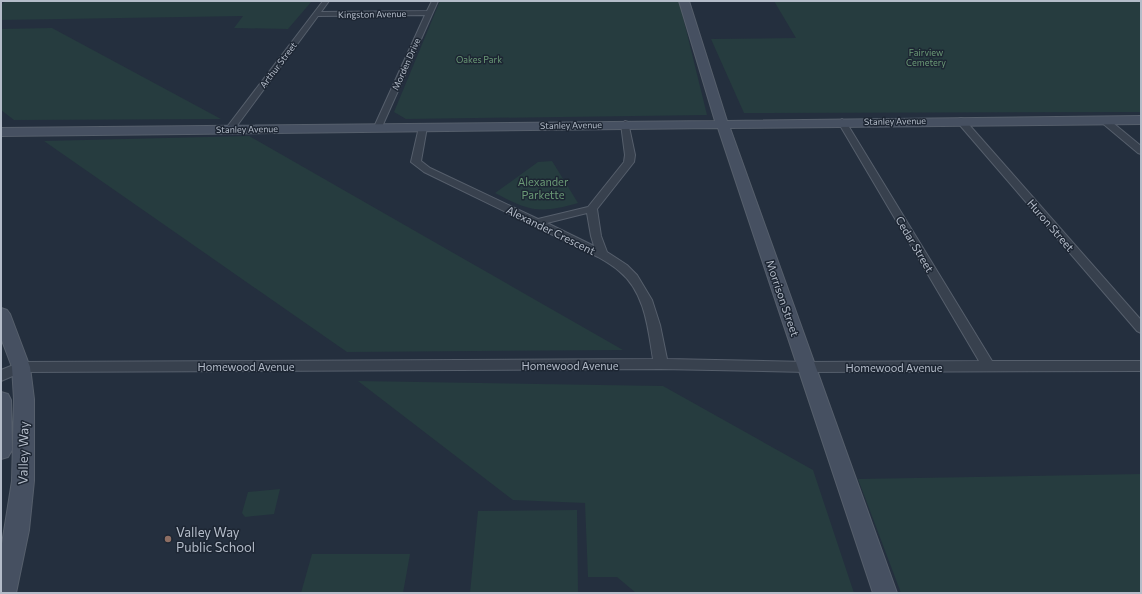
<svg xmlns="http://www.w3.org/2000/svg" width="1142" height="594" font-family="Commissioner,sans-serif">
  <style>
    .green { fill: #263c3f }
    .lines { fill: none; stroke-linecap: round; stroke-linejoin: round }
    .street-casing { stroke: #565f6c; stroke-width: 2 }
    .secondary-casing { stroke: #565f6c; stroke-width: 2 }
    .street { fill: #38414e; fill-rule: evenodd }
    .secondary { fill: #465061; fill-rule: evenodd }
    .education-dot { fill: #8d6e63; stroke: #1d2633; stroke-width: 1.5 }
    .labels { text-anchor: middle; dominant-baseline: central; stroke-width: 3; stroke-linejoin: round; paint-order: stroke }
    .far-street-label { font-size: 9px; fill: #b4bcc9; stroke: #1d2633 }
    .far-park-label { font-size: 9px; fill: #6b9a76; stroke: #1d2633 }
    .park-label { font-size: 11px; fill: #6b9a76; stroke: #1d2633 }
    .street-label { font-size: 11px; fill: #b4bcc9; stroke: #1d2633 }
    .near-street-label { font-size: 13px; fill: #b4bcc9; stroke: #1d2633 }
    .near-poi-label { font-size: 13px; fill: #b4bcc9; stroke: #1d2633; text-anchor: start }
  </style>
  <rect width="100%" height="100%" fill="#242f3e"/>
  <!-- green -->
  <path class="green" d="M6 1H312L288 29 234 28 243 16 1 20V5Z
    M440 1H679L707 115 406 119 394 112Z
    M774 1H1141V112L744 113 711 39 796 38Z
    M52 28 221 119 14 120 1 110V29Z
    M249 136 623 350 347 352 44 141Z
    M552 161 578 203C540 214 529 211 495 193L538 162Z
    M358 381 663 386 813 470 854 593H636L617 577H588L585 503 513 500Z
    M1141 474V593H901L858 479Z
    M280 489 274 514 245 517 242 513 248 492Z
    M577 510 578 593H470L478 511Z
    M312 554H410L403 593H301Z"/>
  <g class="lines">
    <!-- street casing -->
    <g class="street-casing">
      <path id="street" d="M323 1H329L321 12 427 11 432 1H438L381 129 378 130 374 127 425 15 318 16 233 131H227L226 129 227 127Z
        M1104 117 1107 118 1141 146V154L1138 153 1101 122 1100 120Z
        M961 118 964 119 1141 320V333L1137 331 958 123 957 121 958 119Z
        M842 119 846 122 992 361H1141V371L807 372 661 369 22 372 1 381V370L21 362 653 359C648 328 645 292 619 271 612 265 605 261 598 257L424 172 411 162 419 127 423 124 427 127 421 161 430 168 538 219 588 207 624 162 625 155 621 124 625 121 628 122 635 155 634 162 597 209 601 236 607 252 627 265 637 275 652 300 660 325 667 359 807 362 979 361 838 122ZM587 213 591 236 594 246 547 223Z"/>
    </g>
    <!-- secondary casing -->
    <g class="secondary-casing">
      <path id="secondary" d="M679 1H689L727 121 1141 116V124L730 128 897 593H873L718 128 1 136V128L715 121Z
        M1 308 7 310 10 314 30 367 34 399V481L29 530 16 593H1V550L12 481 14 399 12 367 1 338Z
        M1 392 8 394 11 400 12 450 8 457 1 459Z"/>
    </g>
    <!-- street -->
    <use href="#street" class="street"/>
    <!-- secondary -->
    <use href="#secondary" class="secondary"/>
  </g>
  <!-- markers -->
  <circle class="education-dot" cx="168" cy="539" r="4"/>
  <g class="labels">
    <!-- far-street labels -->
    <g class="far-street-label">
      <text transform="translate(372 14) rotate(-1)">Kingston Avenue</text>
      <text transform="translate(406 64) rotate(-66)">Morden Drive</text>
      <text transform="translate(278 65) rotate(-53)">Arthur Street</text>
      <text transform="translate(895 121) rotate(-1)">Stanley Avenue</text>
      <text transform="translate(571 125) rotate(-1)">Stanley Avenue</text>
      <text transform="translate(247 129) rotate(-1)">Stanley Avenue</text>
    </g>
    <!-- far-park labels -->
    <g class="far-park-label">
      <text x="926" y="52">Fairview<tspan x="926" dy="10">Cemetery</tspan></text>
      <text x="479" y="59">Oakes Park</text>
    </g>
    <!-- park labels -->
    <g class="park-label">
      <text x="543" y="181">Alexander<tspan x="543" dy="13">Parkette</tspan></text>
    </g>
    <!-- street labels -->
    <g class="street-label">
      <text transform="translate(1051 225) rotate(49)">Huron Street</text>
      <text transform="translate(551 230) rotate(26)">Alexander Crescent</text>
      <text transform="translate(915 244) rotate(59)">Cedar Street</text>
      <text transform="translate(783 298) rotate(71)">Morrison Street</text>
      <text x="570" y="365">Homewood Avenue</text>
      <text x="246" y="366">Homewood Avenue</text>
      <text x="894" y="367">Homewood Avenue</text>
    </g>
    <!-- near-street labels -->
    <g class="near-street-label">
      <text transform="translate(23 453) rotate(-89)">Valley Way</text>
    </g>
    <!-- near-poi labels -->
    <g class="near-poi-label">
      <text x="176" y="532">Valley Way<tspan x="176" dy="15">Public School</tspan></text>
    </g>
  </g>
  <!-- border -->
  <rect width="1142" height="594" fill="none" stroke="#b4bcc9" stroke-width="4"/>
</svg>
